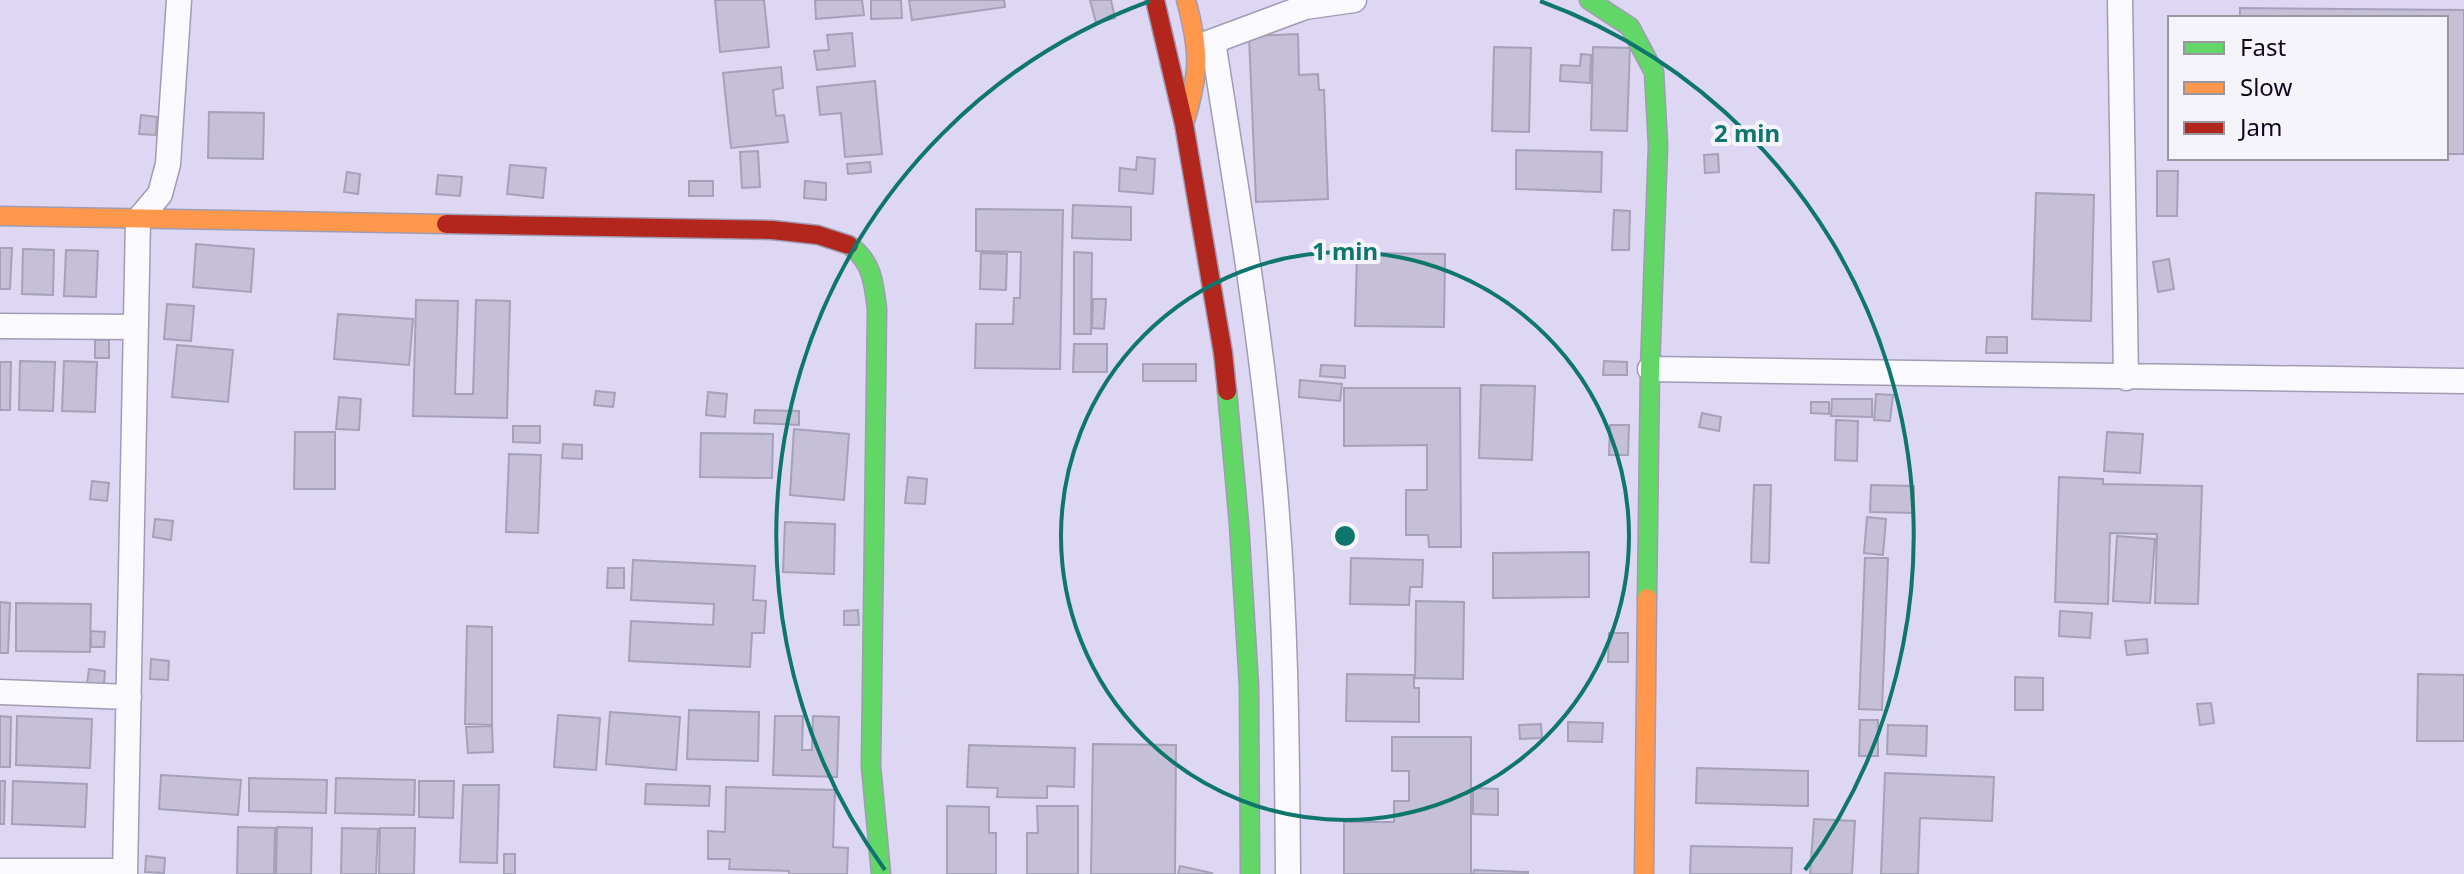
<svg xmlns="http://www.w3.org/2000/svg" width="2464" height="874" font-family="'Noto Sans',sans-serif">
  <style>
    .building { fill: #c5bfd8; stroke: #a5a1b8; stroke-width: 2 }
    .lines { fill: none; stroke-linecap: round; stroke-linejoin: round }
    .street-casing { stroke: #a19cb3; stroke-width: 27 }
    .fast-casing { stroke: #a19cb3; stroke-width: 21 }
    .slow-casing { stroke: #a19cb3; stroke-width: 21 }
    .jam-casing { stroke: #a19cb3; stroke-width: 21 }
    .street { stroke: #faf9fd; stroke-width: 24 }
    .fast { stroke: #63d668; stroke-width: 18 }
    .slow { stroke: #ff974d; stroke-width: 18 }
    .jam { stroke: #b3261e; stroke-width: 18 }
    .ring { fill: none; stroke: #0f766e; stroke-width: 4 }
    .centre { fill: #0f766e; stroke: #f5f4fb; stroke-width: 4 }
    .ring-label { font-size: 24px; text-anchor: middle; font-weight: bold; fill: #0f766e; stroke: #f5f4fb; stroke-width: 8; stroke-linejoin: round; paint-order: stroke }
  </style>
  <rect width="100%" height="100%" fill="#ddd7f3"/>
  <!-- building -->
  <path class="building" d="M715 0H764L769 47 720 52Z
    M815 0H862L864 15 816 19Z
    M871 0H901L902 18 871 19Z
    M909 0H1004L1005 7 912 20Z
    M1090 0H1111L1115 18 1096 23Z
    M2240 8 2464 10V154H2446V18H2240Z
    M852 33 855 66 817 70 814 51 829 50 827 35Z
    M1298 34 1299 75 1318 74 1319 90H1324L1328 199 1256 202 1249 36Z
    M1494 47 1531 48 1529 132 1492 131Z
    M1593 47 1630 48 1627 131 1591 130Z
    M1581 54 1591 55 1590 83 1560 81 1561 65 1580 66Z
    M781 67 783 88 773 90 776 116 784 115 788 142 731 148 723 73Z
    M875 81 882 154 845 157 841 113 820 115 817 87Z
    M209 112 264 113 263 159 208 158Z
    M141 115 157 117 156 135 139 134Z
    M1516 150 1602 152 1601 192 1516 189Z
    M758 151 760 187 742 188 740 152Z
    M1718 154 1719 172 1705 173 1704 155Z
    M1137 157 1155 159 1153 194 1119 191 1120 168 1136 170Z
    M870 162 871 172 848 174 847 164Z
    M510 165 546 168 543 198 507 194Z
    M2157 171H2178L2177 216H2157Z
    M347 172 360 174 358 194 344 192Z
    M438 175 462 177 460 196 436 194Z
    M689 181H713V196H689Z
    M805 181 826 183V200L804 198Z
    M2036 193 2094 195 2091 321 2032 319Z
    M1073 205 1131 207V240L1072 238Z
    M976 209 1063 210 1060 369 975 368 976 324H1013L1014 298H1020L1021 252 976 251Z
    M1614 210 1630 211 1629 250H1612Z
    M196 244 254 249 251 292 193 287Z
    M0 248H12L10 289H0Z
    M23 249 54 250 53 295 22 294Z
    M66 250 98 251 96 297 64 296Z
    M1074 252 1092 253 1091 334H1074Z
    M981 253 1007 254 1006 290 980 289Z
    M1357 253 1445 254 1444 327 1355 326Z
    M2169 259 2174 289 2158 292 2153 262Z
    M1093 299H1106L1104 329 1092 328Z
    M416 300 458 301 455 394H473L476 300 510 301 507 418 413 416Z
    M167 304 194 306 191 341 164 339Z
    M338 314 413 319 409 365 334 359Z
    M1987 337H2007V353H1986Z
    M95 340H109V358H95Z
    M1074 344H1107V372H1073Z
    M177 345 233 350 228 402 172 397Z
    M20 361 55 362 53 411 19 410Z
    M64 361 97 362 95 412 62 411Z
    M1604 361 1627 362V375H1603Z
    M0 362H11L10 410H0Z
    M1143 364H1196V381H1143Z
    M1321 365 1345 366V378L1320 376Z
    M1300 380 1342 384 1340 401 1299 397Z
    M1481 385 1535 386 1532 460 1479 458Z
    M1344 388H1460L1461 547H1429L1428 535H1406V490H1427V445L1344 446Z
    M596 391 615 393 613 407 594 405Z
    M708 392 727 394 725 417 706 415Z
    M1876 394 1893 395 1890 421 1874 420Z
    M339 397 361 399 359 430 336 429Z
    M1832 399H1872V417L1831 416Z
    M1811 402H1829V414L1811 413Z
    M755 410 799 411V425L754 423Z
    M1702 413 1721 417 1719 431 1699 427Z
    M1836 420 1858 421 1857 461 1835 460Z
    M1610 425H1629L1628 455H1609Z
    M513 426H540V443L513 442Z
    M794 429 849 434 844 500 790 495Z
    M295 432H335V489H294Z
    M2107 432 2143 434 2140 473 2104 471Z
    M701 433 773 434 772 478 700 477Z
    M563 444 582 445V459L562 458Z
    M509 454 541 455 538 533 506 532Z
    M908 477 927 479 925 504 905 503Z
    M2059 477 2103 479V484L2202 486 2198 604 2155 603 2157 534 2110 533 2108 604 2055 602Z
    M92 481 109 483 107 501 90 499Z
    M1754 485H1771L1769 563 1751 562Z
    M1871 485 1914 486V513L1870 512Z
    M1867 517 1886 519 1883 555 1864 553Z
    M155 519 173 521 171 540 153 537Z
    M785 522 835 524 834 574 783 572Z
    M2117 536 2155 539 2150 603 2113 601Z
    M1589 552V597L1493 598V553Z
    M1351 558 1423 560 1422 587H1410L1409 605 1350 604Z
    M1865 558H1888L1882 710 1859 709Z
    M633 560 755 566 753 600 766 601 764 633H752L750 667 629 661 631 621 713 625 714 604 631 600Z
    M608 568H624V588H607Z
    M1416 601 1464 602 1463 679 1415 678Z
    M0 602 10 603 8 653H0Z
    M16 603 91 604 90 652 16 651Z
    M858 610 859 625H844V611Z
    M2060 611 2092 613 2090 638 2059 636Z
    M467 626 492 627V725L465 724Z
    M91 631 105 632 104 647H91Z
    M1609 633H1628V662H1608Z
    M2147 639 2148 653 2127 655 2125 641Z
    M151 659 169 661 168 680 150 679Z
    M89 669 105 671 104 685 87 684Z
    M1347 674 1414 675V688H1419V722L1346 721Z
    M2418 674 2464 675V741H2417Z
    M2015 677 2043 678V710H2015Z
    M2211 703 2214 723 2200 725 2197 704Z
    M689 710 759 712 758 761 687 759Z
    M610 712 680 717 676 770 606 764Z
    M558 715 600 718 596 770 554 767Z
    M0 716 11 717 10 767H0Z
    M17 716 92 719 90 768 16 765Z
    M775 716H803L802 750H812L813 716 839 717 837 777 773 775Z
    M1860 720H1878V756H1859Z
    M1568 722 1603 723 1602 742 1568 741Z
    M1541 724 1542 738 1520 739 1519 725Z
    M1888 725 1927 726 1926 756 1887 754Z
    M492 726 493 752 468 753 466 727Z
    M1392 737H1471V874H1344V822H1394V801H1409V771H1392Z
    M1093 744 1176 745 1175 874H1091Z
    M969 745 1075 748 1074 787 1047 786V798L997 797 998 788 967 787Z
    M1697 768 1808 771V806L1696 803Z
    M1885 773 1994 777 1992 821 1920 818 1918 874H1881Z
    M161 775 241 780 238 815 159 809Z
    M249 778 327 780 326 813 249 811Z
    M336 778 415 780 414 815 335 813Z
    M0 781H5L4 824H0Z
    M13 781 87 784 85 827 12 824Z
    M419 781H454L453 818 419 817Z
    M646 784 710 786 709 806 645 804Z
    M463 785H499L497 863 460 862Z
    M726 787 835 790 833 847 848 848 847 874H789V871L729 869 730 859H708V831L725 832Z
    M1473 788 1498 789V815L1473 814Z
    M947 806 989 807V833H996V874H947Z
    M1037 806H1078V874H1027V833H1038Z
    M1814 819 1855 821 1852 874H1810Z
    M238 827 275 828 274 874H237Z
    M277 827 312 828 311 874H276Z
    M342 828 378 829 376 874H341Z
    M380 828H415L414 874H379Z
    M1691 846 1792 848 1791 874H1690Z
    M504 854H515V874H504Z
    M146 856 165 858 164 873 145 872Z
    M1180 866 1212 873 1211 874H1178Z
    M1474 870 1528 872V874H1473Z"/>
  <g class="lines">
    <!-- street casing -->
    <g class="street-casing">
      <path id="street" d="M2120 0 2126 378
        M1213 41C1235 183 1260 325 1273 468 1286 603 1287 739 1288 874
        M1200 46 1305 7 1354 0
        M0 326 136 327
        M1650 369 2464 381
        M0 692 129 697
        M0 871H125
        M125 874 138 220 160 194 168 164 179 0"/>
    </g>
    <!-- fast casing -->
    <g class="fast-casing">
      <path id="fast" d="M1589 0 1630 27 1654 72 1658 145 1650 369 1647 598
        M849 245C872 261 874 283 877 309L871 766 881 874
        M1227 391 1239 524 1249 686 1250 874"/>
    </g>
    <!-- slow casing -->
    <g class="slow-casing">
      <path id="slow" d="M1184 124C1200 73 1200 51 1186 0
        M0 216 446 224
        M1644 874 1647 598"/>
    </g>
    <!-- jam casing -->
    <g class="jam-casing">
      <path id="jam" d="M1155 0 1184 124 1223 353 1227 391
        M446 224 772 230 818 235 849 245"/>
    </g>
    <!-- street -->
    <use href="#street" class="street"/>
    <!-- fast -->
    <use href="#fast" class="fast"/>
    <!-- slow -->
    <use href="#slow" class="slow"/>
    <!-- jam -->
    <use href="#jam" class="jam"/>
  </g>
  <!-- distance rings -->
  <g class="ring">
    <circle cx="1345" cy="536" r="284"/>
    <path d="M885 870A569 569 0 0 1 1150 1M1540 1A569 569 0 0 1 1805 870"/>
  </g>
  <circle cx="1345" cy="536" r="12" class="centre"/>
  <g class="ring-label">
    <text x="1747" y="142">2 min</text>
    <text x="1345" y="260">1 min</text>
  </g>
  <!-- legend -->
  <rect x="2168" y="16" width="280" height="144" fill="#f5f4fb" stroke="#9996a2" stroke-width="2"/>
  <rect x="2184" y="42" width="40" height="12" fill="#63d668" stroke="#9996a2" stroke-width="2"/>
  <text x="2240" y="56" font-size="24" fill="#0e081c">Fast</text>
  <rect x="2184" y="82" width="40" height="12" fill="#ff974d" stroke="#9996a2" stroke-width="2"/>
  <text x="2240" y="96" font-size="24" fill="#0e081c">Slow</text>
  <rect x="2184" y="122" width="40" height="12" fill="#b3261e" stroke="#9996a2" stroke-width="2"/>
  <text x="2240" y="136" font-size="24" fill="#0e081c">Jam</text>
</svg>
